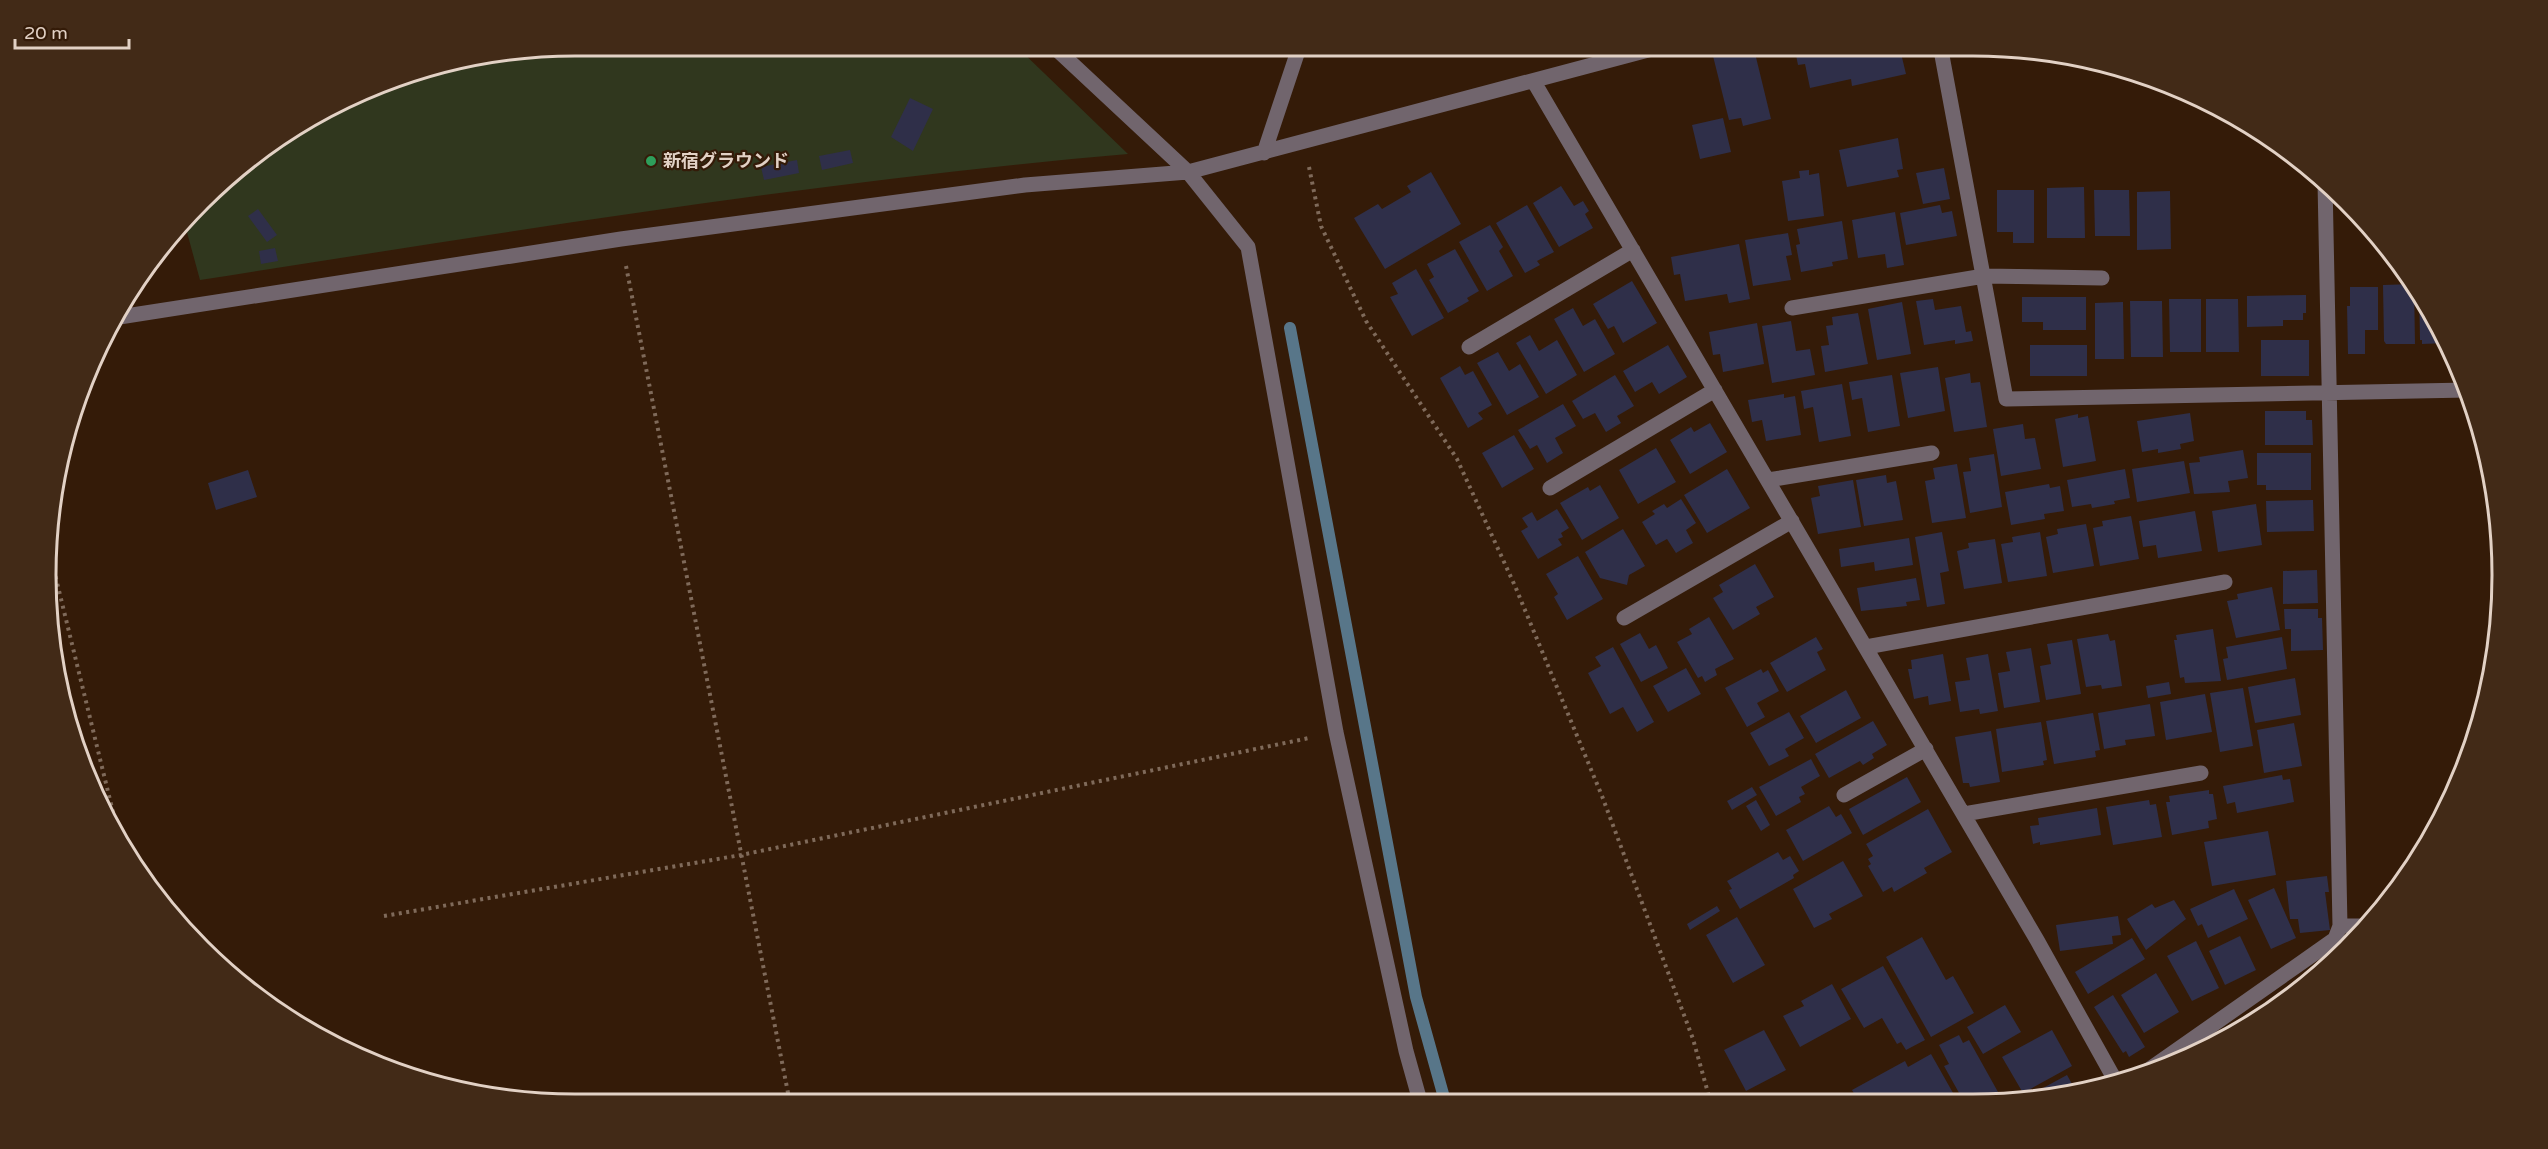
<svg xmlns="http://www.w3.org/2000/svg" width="2548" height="1149" font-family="'Varela Round','Noto Sans JP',sans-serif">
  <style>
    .green { fill: #30371e }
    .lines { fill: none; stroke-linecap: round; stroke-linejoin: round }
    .stream { stroke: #587689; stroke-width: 12 }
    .building { fill: #2f2f49 }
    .path { stroke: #7f6a5a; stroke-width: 4; stroke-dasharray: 3 4.5; stroke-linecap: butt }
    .minor { stroke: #71656d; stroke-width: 15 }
    .leisure-dot { fill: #2e9e5b; stroke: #341b08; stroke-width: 2 }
    .labels { text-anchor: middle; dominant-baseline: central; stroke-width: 4.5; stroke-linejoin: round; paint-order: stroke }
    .poi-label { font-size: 18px; font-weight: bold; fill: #e2d1c5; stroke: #341b08; text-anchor: start }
    .rim { fill: none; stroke: #e2d1c5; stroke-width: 3 }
  </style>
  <rect width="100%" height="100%" fill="#341b08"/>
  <!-- green -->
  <path class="green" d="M575 45H1015L1128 154C817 181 508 232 200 280L185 225 226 176 309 116 404 73Z"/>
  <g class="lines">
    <!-- stream -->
    <path class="stream" d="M1290 328 1416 997 1445 1101"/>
  </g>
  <!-- building -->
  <path class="building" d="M1447 45H1512V54L1447 50Z
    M1794 45H1899L1906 74 1852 86 1851 79 1810 88 1805 64 1798 65Z
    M1727 48 1729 54 1754 49 1771 119 1743 126 1741 118 1729 120 1712 52Z
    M910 98 933 109 913 151 891 137Z
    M1723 118 1731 152 1700 159 1692 125Z
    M1898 138 1903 169 1897 170 1899 177 1847 187 1839 150Z
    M850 150 853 163 822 170 819 156Z
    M797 160 799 173 764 180 761 167Z
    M1944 168 1950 199 1923 204 1916 173Z
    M1809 170V175L1819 173 1824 216 1788 221 1782 181 1800 178 1799 171Z
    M1431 172 1461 224 1385 269 1354 218 1378 204 1382 209 1411 192 1407 186Z
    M1561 186 1574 206 1583 201 1589 211 1585 214 1593 228 1559 247 1533 203Z
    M2084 187 2085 238H2047V188Z
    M1997 190H2034V243H2013V232H1997Z
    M2094 190H2129L2130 236H2095Z
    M2170 191 2171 249 2137 250V192Z
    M1527 205 1554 252 1537 261 1540 265 1525 273 1496 223Z
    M1940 205 1942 213 1952 211 1957 236 1906 245 1900 213Z
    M258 209 277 235 267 242 248 216Z
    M1895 212 1904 265 1887 268 1885 254 1858 258 1852 220Z
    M1842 221 1848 259 1832 262 1833 266 1801 272 1796 245 1800 244 1797 229Z
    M1490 225 1503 247 1499 251 1513 276 1487 291 1459 242Z
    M1788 233 1792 255 1786 256 1791 280 1753 286 1745 240Z
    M1739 244 1750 299 1729 303 1727 294 1685 301 1680 274 1674 275 1671 257Z
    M275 248 278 261 261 264 259 251Z
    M1455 249 1479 291 1467 298 1469 301 1448 313 1429 280 1434 277 1427 264Z
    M1416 269 1444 318 1412 336 1390 297 1398 294 1392 283Z
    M1632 281 1657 323 1623 343 1614 326 1608 329 1593 304Z
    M2414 284 2415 344H2386L2384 341 2383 285Z
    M2350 287H2378V330H2365V354H2348L2347 306H2350Z
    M2419 290 2442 334 2447 343 2422 344V340H2420Z
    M2306 295V313H2303V320H2283V326L2247 327V296Z
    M2022 297H2086V330H2043V322H2022Z
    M1933 299 1935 310 1961 306 1966 332 1971 331 1973 341 1955 344V340L1924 345 1916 301Z
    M2169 299H2201V352H2170Z
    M2206 299H2238L2239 352H2206Z
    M2130 301H2162L2163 357H2131Z
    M1902 302 1911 354 1877 360 1868 309Z
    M2123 302 2124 359H2095V303Z
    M1573 308 1583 326 1595 319 1615 354 1584 372 1554 319Z
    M1858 313 1868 364 1825 372 1821 346 1829 345 1826 326 1833 325 1832 317Z
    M1791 321 1796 351 1810 349 1815 375 1772 383 1762 326Z
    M1757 323 1764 364 1723 372 1720 354 1713 355 1709 332Z
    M1530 335 1539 351 1557 340 1577 375 1546 394 1516 343Z
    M2261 340H2309V376H2261Z
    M1668 345 1687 377 1659 394 1652 382 1635 392 1623 371Z
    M2030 345H2087V376H2030Z
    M1498 352 1509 371 1520 364 1539 397 1507 415 1477 363Z
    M1460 366 1465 375 1473 371 1492 405 1478 413 1483 419 1468 428 1440 378Z
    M1938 367 1945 411 1908 418 1900 373Z
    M1970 373 1971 383 1980 382 1987 427 1954 432 1945 378Z
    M1615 375 1634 406 1617 416 1621 423 1606 432 1595 413 1583 419 1572 401Z
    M1892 375 1900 426 1868 432 1862 398 1852 400 1849 382Z
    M1842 384 1851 436 1819 442 1813 407 1804 409 1801 391Z
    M1784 394V398L1795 396 1801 435 1766 441 1762 420 1752 422 1748 400Z
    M1563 404 1576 426 1555 438 1563 453 1547 463 1537 445 1530 449 1518 430Z
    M2265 411H2306V420H2312L2313 445H2265Z
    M2190 413 2194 441 2180 444 2181 449 2158 453V449L2142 452 2137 421Z
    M2078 414V418L2088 416 2096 461 2063 467 2055 419Z
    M1710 423 1727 452 1690 474 1670 440 1691 427 1694 432Z
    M2023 424 2025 439 2035 438 2041 469 2001 476 1993 429Z
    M1514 435 1534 469 1502 488 1482 453Z
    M1656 448 1676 482 1638 504 1619 470Z
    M2243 450 2248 478 2228 481 2230 492 2194 494 2189 463 2200 462 2199 457Z
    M2257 453H2311V490H2266V485H2257Z
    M1994 454 2002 507 1970 513 1963 472 1971 471 1969 458Z
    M2184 461 2190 493 2137 502 2132 469Z
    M1957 464 1966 518 1932 523 1925 481 1935 479 1933 468Z
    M1727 469 1750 508 1707 533 1684 495Z
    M2125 469 2130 498 2114 501 2115 504 2092 508 2091 504 2072 507 2067 480Z
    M248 470 257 497 216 510 208 483Z
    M1886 475 1887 483 1896 481 1903 520 1864 526 1856 480Z
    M1853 480 1861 527 1818 534 1811 498 1820 496 1818 486Z
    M2049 484 2050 488 2060 486 2064 511 2044 514 2045 519 2011 525 2005 492Z
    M1600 485 1619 518 1582 540 1560 503 1588 487 1590 491Z
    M1681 499 1696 523 1686 530 1693 543 1676 553 1667 539 1656 545 1642 522 1655 514 1652 511 1664 504 1667 508Z
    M2313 500 2314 531 2267 532 2266 501Z
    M2256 504 2262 545 2218 552 2212 511Z
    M1557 509 1569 528 1561 533 1563 537 1558 539 1562 545 1538 559 1521 531 1528 527 1522 518 1532 512 1537 521Z
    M2195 511 2202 551 2158 558 2156 545 2143 547 2139 521Z
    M2131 516 2139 559 2100 566 2093 528 2103 526 2102 521Z
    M2086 524 2094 566 2053 573 2046 537 2058 534 2057 529Z
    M1623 529 1645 566 1629 575 1627 585 1600 578 1585 552Z
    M1942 532 1949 571 1940 573 1945 604 1927 607 1915 537Z
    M2040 532 2047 576 2008 582 2001 544 2013 542 2012 537Z
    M1909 538 1913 565 1875 571 1874 562 1841 567 1839 549Z
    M1995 539 2002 583 1964 589 1957 551 1969 548 1968 543Z
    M1578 556 1603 599 1567 620 1554 597 1558 594 1546 574Z
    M1755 564 1774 597 1756 607 1760 614 1733 630 1713 598 1723 592 1719 585Z
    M2317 570 2318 603 2283 604V571Z
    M1916 578 1920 600 1906 602 1907 606 1861 611 1857 588Z
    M2272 587 2280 630 2236 638 2227 601 2238 599 2237 594Z
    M2284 609H2318V618H2322L2323 650 2291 651V629H2285Z
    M1709 617 1734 659 1715 669 1717 675 1705 682 1702 676 1698 678 1677 642 1692 634 1689 629Z
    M2213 629 2221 681 2185 683 2184 677 2180 678 2174 640H2177L2176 635Z
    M1640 633 1649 649 1656 645 1668 668 1641 682 1620 644Z
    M2108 634 2110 641 2115 640 2122 686 2102 689 2101 685 2086 687 2077 639Z
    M1816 637 1823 649 1817 652 1826 670 1787 692 1770 663Z
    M2282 637 2287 669 2227 680 2223 659 2228 658 2226 647Z
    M2072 640 2081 694 2046 700 2040 666 2051 664 2047 644Z
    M1613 647 1654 722 1637 732 1623 707 1610 714 1588 673 1601 666 1595 657Z
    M2031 648 2040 702 2004 708 1998 673 2010 671 2006 652Z
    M1943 654 1951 701 1929 705 1928 696 1914 699 1908 669H1912L1911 660Z
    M1988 654 1998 711 1980 714 1979 709 1960 712 1955 682 1970 680 1966 658Z
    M1686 668 1701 694 1668 712 1653 686Z
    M1761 669 1763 673 1768 670 1779 691 1757 703 1765 717 1747 727 1725 688Z
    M2295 678 2301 715 2255 723 2248 687Z
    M2169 682 2171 694 2148 698 2146 686Z
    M2243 688 2253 746 2220 752 2210 693Z
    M1846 690 1861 718 1816 743 1800 716Z
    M2205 694 2212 732 2166 740 2160 702Z
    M2150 704 2155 736 2125 740 2126 745 2104 749 2098 713Z
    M1789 712 1804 738 1785 749 1789 756 1769 766 1750 733Z
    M2093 713 2100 750 2095 751 2096 757 2054 764 2046 721Z
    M1873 721 1887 745 1872 754 1874 758 1863 765 1860 761 1829 778 1815 754Z
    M2041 722 2047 760 2043 761 2044 765 2002 772 1996 729Z
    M2294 723 2302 766 2264 773 2257 730Z
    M1991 731 2000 782 1970 787 1969 783H1963L1955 737Z
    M1811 759 1820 776 1801 787 1805 794 1799 797 1801 802 1776 816 1759 787Z
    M2282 775 2283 780 2290 779 2294 802 2237 813 2235 802 2227 804 2223 786Z
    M1907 777 1921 802 1863 835 1849 809Z
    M1752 787 1757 795 1732 810 1727 801Z
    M2209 790V794H2213L2217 819 2208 821 2209 828 2172 835 2166 802H2170L2169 796Z
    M1756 800 1770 825 1761 831 1746 806Z
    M2149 800 2150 805 2156 804 2162 837 2113 845 2106 807Z
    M1829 806 1836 817 1841 814 1852 833 1803 861 1786 830Z
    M2097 808 2101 835 2040 845V842L2033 844 2030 826 2039 825 2038 818Z
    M1928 809 1952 852 1924 868 1927 873 1894 892 1892 887 1883 892 1868 866 1871 864 1868 859 1873 856 1866 844Z
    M2268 831 2276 875 2212 886 2204 842Z
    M1778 852 1783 860 1790 856 1799 871 1793 875 1794 878 1740 909 1729 890 1732 889 1727 881Z
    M1843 861 1863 896 1829 914 1832 919 1814 928 1793 889Z
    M2327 876 2329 892H2325L2330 930 2300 933 2298 919H2290L2286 881Z
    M2274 888 2296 938 2271 949 2248 900Z
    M2234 889 2248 919 2208 938 2202 924 2198 926 2190 909Z
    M2174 900 2186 919 2146 950 2127 919 2152 904 2155 908Z
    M1717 906 1720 911 1690 930 1687 924Z
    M2118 916 2121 935 2112 936 2113 944 2060 951 2056 925Z
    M1737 917 1765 965 1733 983 1706 935Z
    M2240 936 2256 970 2225 985 2209 951Z
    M1922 937 1946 980 1953 976 1974 1013 1931 1037 1886 957Z
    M2132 938 2145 959 2088 994 2075 972Z
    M2196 941 2219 988 2192 1001 2167 956Z
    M1883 966 1925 1040 1906 1050 1901 1042 1897 1044 1882 1018 1864 1028 1841 989Z
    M2156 973 2179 1012 2144 1033 2121 995Z
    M1832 984 1851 1019 1800 1047 1783 1016 1804 1006 1801 1001Z
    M2113 995 2145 1047 2129 1057 2126 1051 2123 1053 2094 1007Z
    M2005 1005 2021 1032 1983 1054 1967 1027Z
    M1764 1030 1786 1070 1746 1091 1724 1050Z
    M2052 1030 2072 1066 2023 1093 2002 1057Z
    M1959 1035 1963 1043 1969 1040 1998 1092 1985 1100H1963L1944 1066 1949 1064 1939 1045Z
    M1931 1054 1957 1100H1858L1852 1090 1905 1061 1908 1067Z
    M2067 1075 2076 1091 2043 1099H2023Z"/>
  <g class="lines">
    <!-- path -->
    <path class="path" d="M1309 167 1321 226 1366 321 1457 459 1515 586 1602 796 1693 1039 1710 1100
      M626 266 790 1103
      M52 562 121 845
      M384 916 741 855 1309 738"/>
    <!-- minor -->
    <path class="minor" d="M1052 45 1188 172 1248 247 1336 732 1406 1051 1420 1101
      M1940 45 2006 399 2468 390
      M1534 82 2037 940 2115 1080
      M1264 153 1300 45
      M1792 308 1984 276 2102 278
      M113 318 621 239 1025 185 1188 172 1667 45
      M1469 347 1633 250
      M1768 480 1932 453
      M1550 488 1715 390
      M1624 618 1792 521
      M1866 647 2225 582
      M1844 795 1926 749
      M1964 814 2201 773
      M2340 926H2365
      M2147 1071 2335 939 2340 926 2325 182"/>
  </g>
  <!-- markers -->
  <circle class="leisure-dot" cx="651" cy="161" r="6"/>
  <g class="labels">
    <!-- poi labels -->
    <g class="poi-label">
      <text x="663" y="161">新宿グラウンド</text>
    </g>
  </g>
  <!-- crop -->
  <path d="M0 0H2548V1149H0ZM575 56H1973A519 519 0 0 1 2492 575V575A519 519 0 0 1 1973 1094H575A519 519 0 0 1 56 575V575A519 519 0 0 1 575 56Z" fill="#422a17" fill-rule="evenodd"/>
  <path class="rim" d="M575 56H1973A519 519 0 0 1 2492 575V575A519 519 0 0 1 1973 1094H575A519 519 0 0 1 56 575V575A519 519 0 0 1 575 56Z"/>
  <!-- scale -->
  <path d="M15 39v9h114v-9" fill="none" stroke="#e2d1c5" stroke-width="3"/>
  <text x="24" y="39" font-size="18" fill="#e2d1c5" stroke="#341b08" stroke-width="4.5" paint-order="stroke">20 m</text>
</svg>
